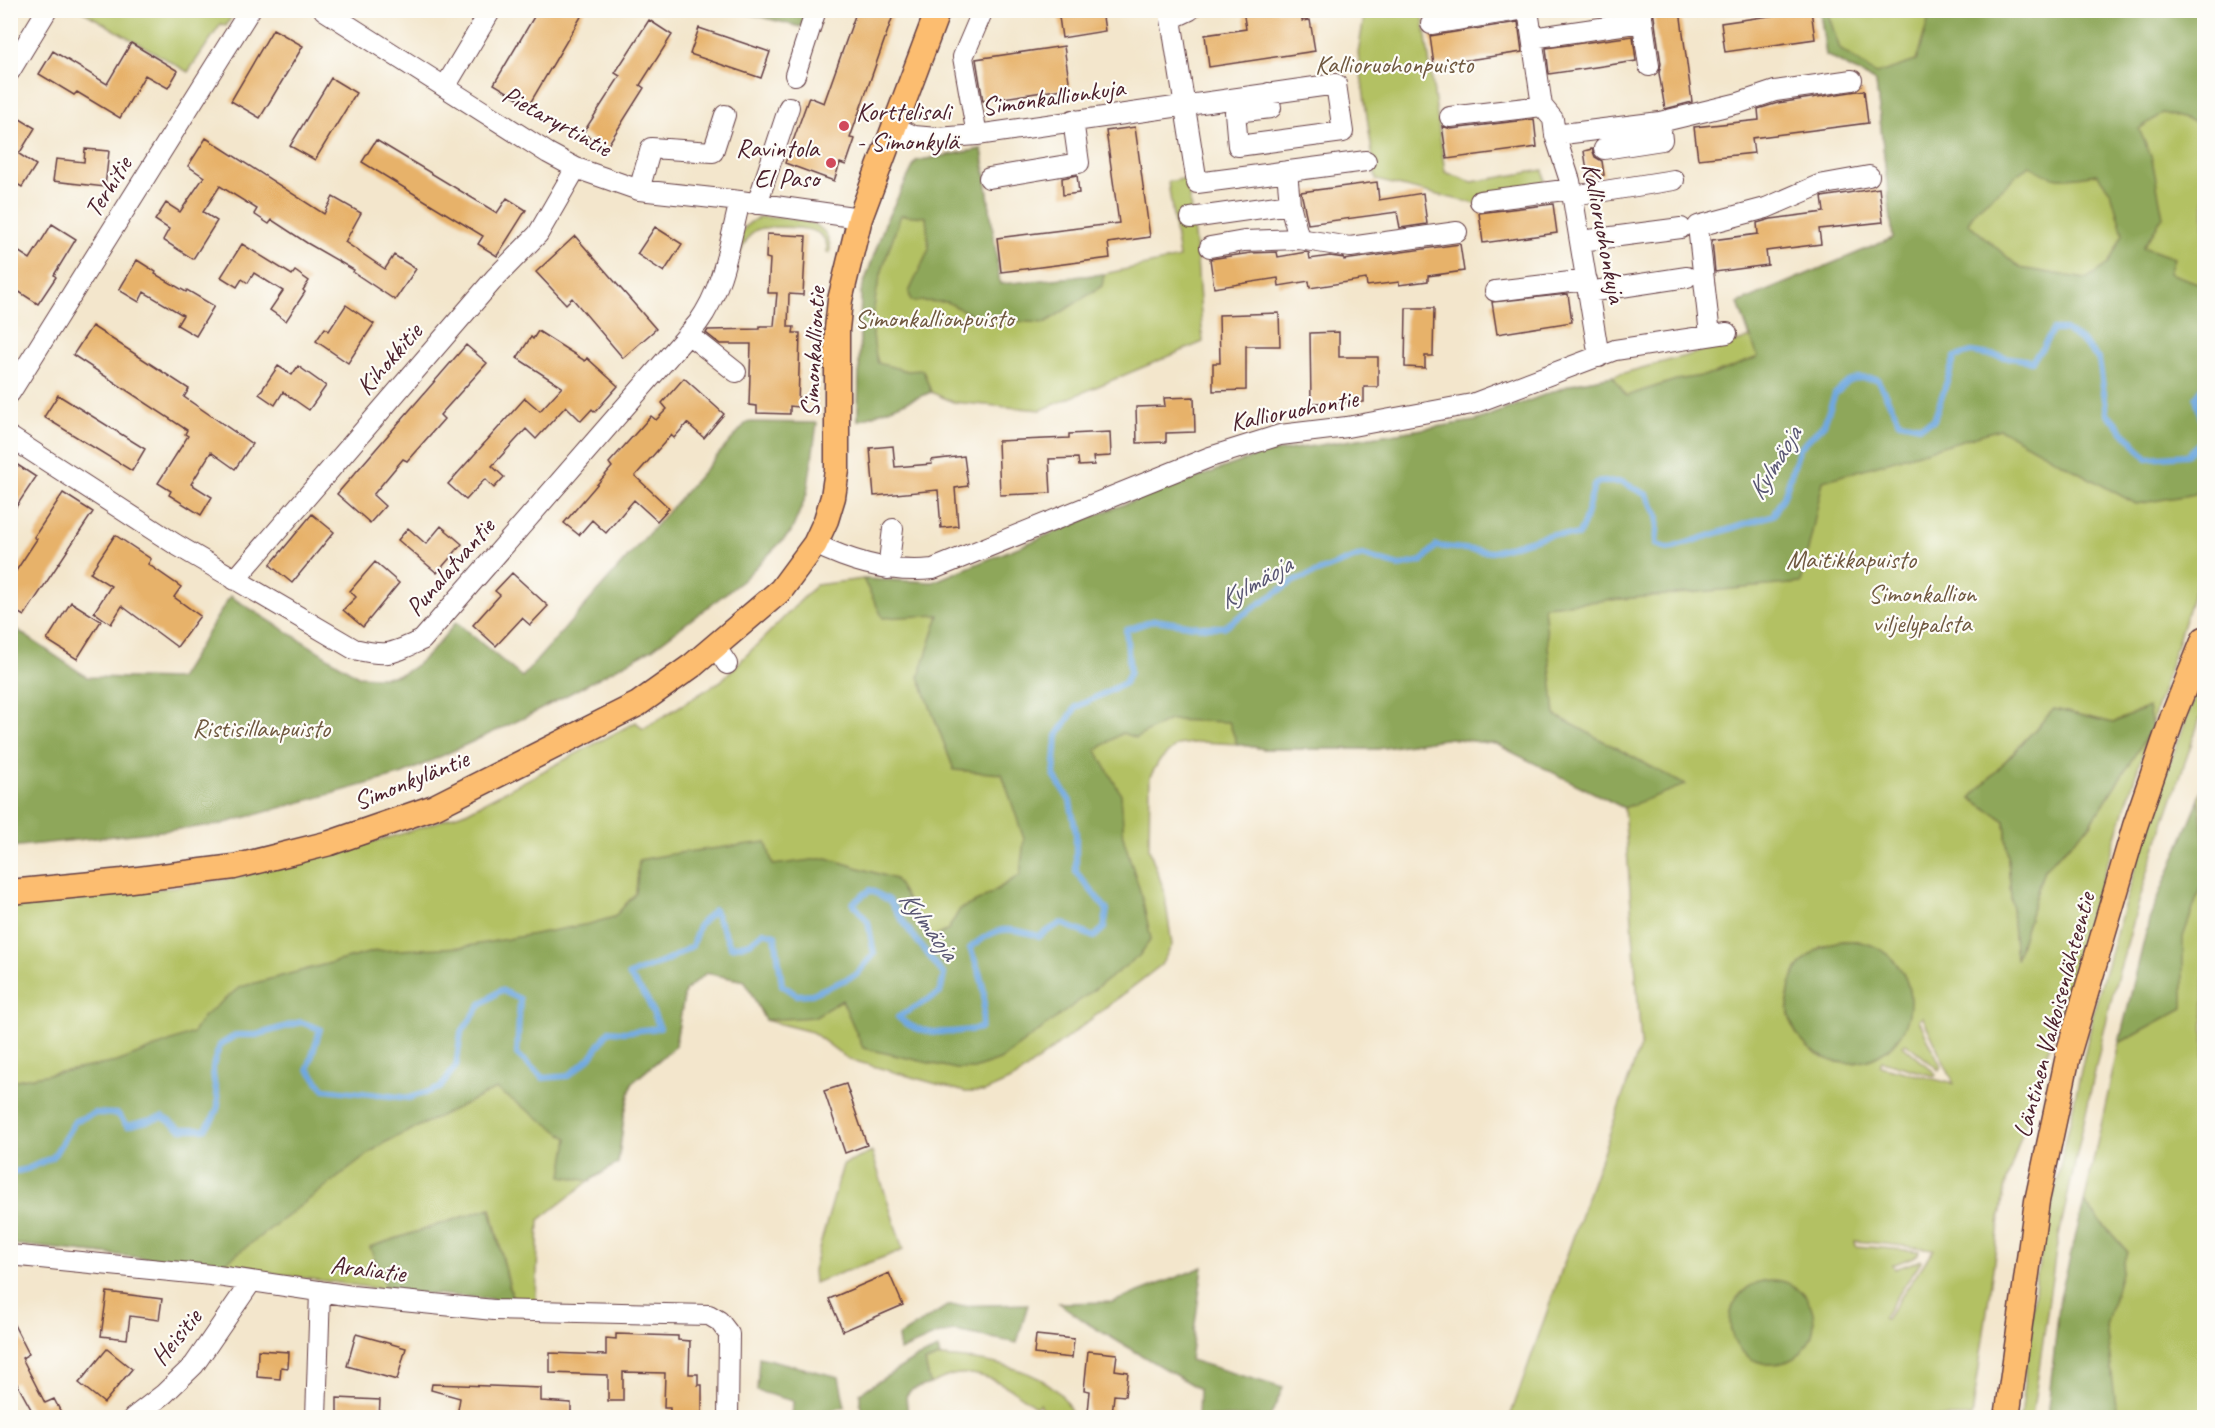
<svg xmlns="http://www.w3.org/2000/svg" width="2215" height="1428" font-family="Caveat,sans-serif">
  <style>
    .green { fill: #b3c164; stroke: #7e7048; stroke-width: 1.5; fill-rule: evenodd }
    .forest { fill: #8ea75a; stroke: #6c6342; stroke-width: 1.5; fill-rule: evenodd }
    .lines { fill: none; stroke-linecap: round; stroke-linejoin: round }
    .stream { stroke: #70a8df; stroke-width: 6 }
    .building { fill: #e7b26a }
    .minor-casing { stroke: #633d43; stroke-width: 22 }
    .major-casing { stroke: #633d43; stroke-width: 27 }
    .minor { stroke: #fff; stroke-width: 20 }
    .major { stroke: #fcbd6f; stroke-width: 24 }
    .poi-dot { fill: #d1495b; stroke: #fdfcf7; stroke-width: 2 }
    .labels { text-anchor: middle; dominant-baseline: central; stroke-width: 4.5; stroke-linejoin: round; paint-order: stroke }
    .park-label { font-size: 26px; fill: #6f583f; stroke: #fdfcf7 }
    .street-label { font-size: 26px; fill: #4a1f2b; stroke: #fdfcf7 }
    .poi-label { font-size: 26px; fill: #4a1f2b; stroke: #fdfcf7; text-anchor: start }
    .water-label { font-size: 27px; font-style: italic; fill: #595673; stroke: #fdfcf7 }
  </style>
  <rect width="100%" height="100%" fill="#fdfcf7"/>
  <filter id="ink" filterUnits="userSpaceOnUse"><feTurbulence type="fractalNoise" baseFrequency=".0167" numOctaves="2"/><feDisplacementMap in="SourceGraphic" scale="12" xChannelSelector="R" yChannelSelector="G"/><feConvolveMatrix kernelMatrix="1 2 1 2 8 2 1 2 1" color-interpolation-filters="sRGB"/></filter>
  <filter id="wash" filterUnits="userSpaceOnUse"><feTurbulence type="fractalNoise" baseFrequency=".008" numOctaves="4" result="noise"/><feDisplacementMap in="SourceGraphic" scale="24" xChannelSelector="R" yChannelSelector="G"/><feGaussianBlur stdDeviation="1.35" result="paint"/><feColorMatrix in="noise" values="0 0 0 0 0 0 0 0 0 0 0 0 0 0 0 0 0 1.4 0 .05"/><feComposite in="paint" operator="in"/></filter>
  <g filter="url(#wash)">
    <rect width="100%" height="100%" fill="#f3e6cc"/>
    <!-- green -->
    <path class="green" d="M82 11H235L226 26 221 24 188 72Z
      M1365 11H1463L1423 16 1445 172 1472 182 1543 170 1547 194 1476 204 1376 180 1358 53Z
      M1820 11H2204V564L2197 581 2004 1190 1972 1417H1510L1641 1044 1624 808 1496 744 1450 738 1377 749H1264L1237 744 1201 742 1177 745 1159 761 1150 777 1149 849 1164 890 1172 945 1161 965 1015 1078 984 1092H965L848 1059 812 1032 765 1020 745 981 706 973 685 991 675 1046 632 1083 624 1116 618 1163 589 1181 539 1220 536 1300 513 1301 491 1208 370 1247 387 1290 221 1266 11 1244V905L139 892 232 878 398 835 466 812 636 722 643 729 721 681 816 585 863 579 933 582 1109 510 1262 454 1475 421 1576 383 1613 376 1750 338 1738 303 1893 238 1876 82 1826 55ZM2148 707 2091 825 2044 869 2016 958 2005 821 1971 798 2054 709 2113 723ZM1839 941H1859L1796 1033 1789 1015 1788 995 1820 947ZM1923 1017V1018L1954 1084 1880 1066 1882 1061 1934 1076 1936 1074 1903 1045 1906 1043 1939 1070 1941 1066 1919 1020ZM1855 1241 1934 1249 1886 1319 1883 1318 1921 1261 1920 1260 1895 1269 1893 1265 1918 1255 1919 1251 1856 1246ZM1760 1282 1801 1292 1808 1303 1813 1315 1802 1351 1792 1359 1780 1363 1767 1364 1737 1298 1747 1288Z
      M982 149 1000 285 1104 274 1179 258 1168 182 1187 178 1197 260 1203 342 1041 410 953 402 931 392 858 421 861 292 886 221 916 161Z
      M761 217C786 219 833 215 830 253H827C828 245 826 238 818 233 809 227 763 224 753 232 745 240 741 250 738 261L734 258C739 239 740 224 761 217Z
      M2204 672V707L2150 864 2114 989 2100 1048 2056 1250 2032 1417 2020 1418 2037 1273 2095 1006 2140 851 2167 771Z
      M2204 783V1417L2071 1418 2097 1219 2084 1203 2119 1043 2139 1032 2201 816 2199 799Z
      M872 1152 903 1250 814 1283 813 1270 843 1165Z
      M940 1357C981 1359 1063 1369 1072 1417H1042L1040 1403 1036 1407C1014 1389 982 1369 953 1375 945 1377 937 1381 930 1384L925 1362Z"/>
    <!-- forest -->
    <path class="forest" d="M738 11H807L801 27Z
      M1820 11H1827L1840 49 1876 74 1916 61 1931 11H2204V124L2163 113 2139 129 2152 159 2163 217 2143 247 2174 258 2169 273 2204 285V479L2195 494 2136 504 2000 429 1823 481 1801 583 1544 606 1555 715 1685 785 1624 808 1496 744 1450 738 1377 749H1264L1237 744 1229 722 1169 720 1136 738 1122 733 1096 750 1121 794 1124 840 1142 897 1151 939 1139 956 1000 1060 974 1069H956L863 1048 842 1000 814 1017 765 1020 745 981 706 973 685 991 675 1046 632 1083 624 1116 618 1163 589 1181 562 1176 568 1138 496 1089 382 1144 221 1266 11 1244V1081L117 1062 193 1033 203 1017 240 987 376 951 463 947 589 924 614 917 636 893 639 860 678 853 766 842 773 865 827 858 895 879 931 938 947 931 960 909 980 900 1020 875 1024 839 1002 774 954 770 919 677 939 615 883 618 863 579 933 582 1109 510 1262 454 1475 421 1576 383 1613 376 1626 396 1676 380 1714 374 1758 357 1738 303 1893 238 1876 82 1826 55ZM2029 165C2056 184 2067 178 2097 174L2111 192 2123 234 2108 264 2086 279 2020 268 1968 223 1976 210Z
      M982 149 1000 284 1104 274 1102 286 1045 323 980 319 947 302 911 301 909 292 929 249 926 217 901 215C884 263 863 312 878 363L907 371 923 370 931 392 858 421 861 292 886 221 916 161Z
      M747 422 817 423 807 494 791 532 742 581 652 649 530 715 403 774 218 825 11 847V626L87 677 179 679 230 596 358 676C373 677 391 679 405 672 424 663 443 638 456 622L522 677Z
      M2148 707 2152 728 2090 825 2044 869 2016 960 2005 821 1971 798 2054 709 2113 723Z
      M2199 799 2204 844V878L2183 937V1008L2119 1043 2149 920Z
      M1788 1002a61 61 0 1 1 122 0a61 61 0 1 1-122 0Z
      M2084 1203 2127 1251 2106 1326 2117 1415 2113 1418 2047 1417 2060 1297Z
      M490 1208 513 1301 387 1290 370 1247Z
      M1203 1267 1190 1360 1283 1388 1270 1417H1198L1199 1389 1090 1325 1059 1303 1113 1302Z
      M1730 1322a42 42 0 1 1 84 0a42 42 0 1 1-84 0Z
      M1028 1304 1017 1343 954 1331 936 1335 900 1351 898 1337 947 1306Z
      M938 1349 940 1357 925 1362 930 1384 911 1390 906 1396 908 1417H864L860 1404V1393L914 1359Z
      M759 1357 839 1377 845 1407 818 1413V1417H792L793 1401 757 1391Z"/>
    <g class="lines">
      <!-- stream -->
      <path class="stream" d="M10 1173 27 1169 53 1157 75 1121 95 1113 118 1114 127 1126 163 1117 181 1129H205C229 1099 213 1099 213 1069 213 1061 218 1052 220 1045L236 1035H256L301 1022 320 1029 308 1069 324 1089 409 1098 440 1088 456 1066 461 1033 481 1004 501 990 520 999 517 1054 543 1078 568 1076 590 1058 609 1031 624 1032 660 1028 647 999 629 975 668 960 692 946 699 925 714 910 731 947 750 943 763 932 775 935 782 985 797 995 812 994 856 975 874 954 868 922 853 903 870 890 889 900 911 933 944 975 940 993 898 1017C920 1038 953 1033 981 1028 988 993 983 980 970 948 998 925 1006 927 1039 936L1061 923 1094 937 1104 928 1107 910 1076 872V833L1070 801 1054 776 1057 736 1076 707 1125 683 1130 672 1126 630 1155 620 1200 627H1224L1294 581 1362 555 1399 566 1422 561 1436 546 1492 552 1552 534 1578 536 1584 523 1594 486 1599 482H1622L1647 495 1658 516 1656 544 1668 549 1773 515 1784 496 1800 448 1824 424 1835 394 1848 382 1858 378 1877 379 1900 422 1920 426 1934 420 1955 357 1971 352 2032 361 2042 348 2053 330H2065L2081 340 2099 360 2107 413 2147 458 2187 455 2201 441 2203 426 2196 397 2204 386"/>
    </g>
    <g id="blocks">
      <!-- building -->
      <path class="building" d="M538 10H585L529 105 494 84Z
        M857 10H895L850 138 855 139 846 165 840 163 834 181 785 163 809 97 824 103Z
        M1058 10H1102L1105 31 1062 38Z
        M1243 10H1301L1302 21 1310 20 1315 51 1209 67 1205 35 1246 29Z
        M1653 10H1680L1692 102 1665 109 1659 73 1661 64Z
        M1811 10 1815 39 1725 52 1721 23Z
        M649 20 672 35 640 85 644 88 606 148 583 133 620 76 615 73Z
        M1518 22 1522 52 1434 65 1430 36Z
        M699 28 770 52 761 78 690 54Z
        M273 29 303 46 260 118 231 101Z
        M1633 36 1636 61 1549 74 1546 48Z
        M131 43 178 71 168 88 145 75 120 118 77 92 74 95 39 74 53 51 107 84Z
        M1064 46 1070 88 983 101 976 59Z
        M331 78 356 93 315 160 290 146Z
        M1864 90 1868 123 1752 138 1754 153 1698 159 1694 127 1759 120 1758 109 1778 103Z
        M10 113 35 128 19 154 36 165 22 187 10 180Z
        M1534 119 1537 147 1447 159 1442 126 1451 129Z
        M1135 127 1150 237 1108 243 1110 258 1001 272 997 238 1119 223 1106 131Z
        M206 138 324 214 333 197 361 213 345 242 385 269 394 255 416 269 395 300 353 272 354 270 307 243 272 220 269 224 254 214 257 209 220 186 203 212 217 221 193 259 163 240 169 229 155 220 166 203 180 212 204 177 188 166Z
        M376 140 497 213 507 198 526 210 497 256 478 244 483 236 362 162Z
        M85 149 109 151 105 187 53 181 56 159 84 162Z
        M1592 149 1595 157 1602 161 1604 175 1588 177 1584 151Z
        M1077 175 1079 193 1063 195 1062 178Z
        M1377 182 1379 200 1423 193 1427 224 1400 228 1397 212 1308 224 1301 192Z
        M1879 188 1883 222 1819 229 1821 244 1766 251 1768 265 1715 272 1712 240 1758 234 1757 223 1771 219 1824 212 1822 197Z
        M1553 204 1557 233 1483 243 1479 213Z
        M52 224 76 239 54 275 56 277 38 304 10 286V246L30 259Z
        M655 227 682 244 664 272 637 254Z
        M767 234 806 236 803 295 789 294 788 327H794L793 333H800L798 407 790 406V414L757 413V406L749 405 751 344H720L706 333 708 330 760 329V326H774L777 293H768L770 259 766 258Z
        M575 236 656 329 623 358 572 298 566 304 536 272Z
        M242 244 292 275 295 271 309 281 303 290 305 292 286 321 270 310 283 291 254 273 248 283 242 279 237 287 221 277Z
        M1460 244 1464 271 1428 276V281L1399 285V282L1367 286 1366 279 1310 288 1309 281 1279 286 1278 278 1214 288 1210 259 1251 253 1277 252 1278 257 1306 252 1309 253 1310 259 1330 256 1344 258V260Z
        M137 260 156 272 155 274 186 292 187 290 214 306 196 336 177 325 183 315 144 292 139 302 119 290Z
        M1568 294 1572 322 1497 334 1492 302Z
        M346 305 374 324 348 363 316 341 325 328 329 331Z
        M1406 308H1434L1433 356H1425V368L1405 367Z
        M1279 313 1280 346H1246V390L1213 391V363H1220L1219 315Z
        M92 326 189 389 184 397 252 444 235 469 211 452 191 484 212 497 201 515 169 495 171 491 158 483 188 436 185 434 187 430 73 355Z
        M538 331 585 361 587 358 618 386 595 412 592 409 581 421 566 406 536 439 526 429 492 466 504 477 494 488 485 479 466 500 448 484 525 398 540 411 562 387 517 358 531 337 533 339Z
        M1339 332V357H1378V387H1364V402L1311 403 1310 333Z
        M466 345 487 363 440 415 444 419 407 461 403 459 373 495 385 506 370 523 337 494Z
        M278 366 292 375 298 366 326 386 309 410 283 392 275 405 259 394Z
        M684 378 724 414 704 438 687 423 674 438 671 435 635 476 669 508 657 521 634 500 606 533 592 520 579 535 564 523 612 467 609 463 651 416 656 420 667 409 662 403Z
        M58 395 145 449 132 471 44 417Z
        M1194 397 1195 432 1166 433V442L1137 443 1136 407 1165 406 1164 398Z
        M1110 432 1111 456 1093 457 1094 465 1079 466 1078 458 1049 459 1051 493 1000 495 998 441 1069 438V434Z
        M893 446 895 467 932 464 931 460 964 456 968 486 955 488 958 526 941 528 938 490 874 496 870 448Z
        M16 464 36 477 10 516V472Z
        M63 493 93 512 24 616 10 608V580L37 539 34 537Z
        M312 514 334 532 292 583 270 565Z
        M441 526 462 544 437 573 398 540 408 528 426 544Z
        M115 535 151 559 148 564 181 587 174 597 200 616 177 647 122 606 111 624 94 612 111 586 90 573Z
        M375 562 399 583 363 627 343 610 356 597 350 591Z
        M512 573 548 606 530 625 522 618 496 646 473 625 500 595 495 591Z
        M71 602 101 621 77 659 47 640Z
        M846 1084 867 1145 845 1153 824 1091Z
        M889 1273 903 1305 843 1331 829 1299Z
        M107 1292 162 1299 159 1320 130 1316 127 1339 101 1336Z
        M10 1317 29 1354 22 1358 45 1403 54 1399 64 1418H19L32 1411 16 1382 10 1385Z
        M356 1334 406 1348 397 1380 347 1366Z
        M616 1334 678 1336V1340L690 1341 689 1374H698V1385H702V1418H670V1408H664L665 1373 623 1372V1401H608V1375L550 1373V1353L606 1355V1338L616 1339Z
        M1036 1335 1074 1339 1072 1358 1034 1354Z
        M107 1349 132 1369 104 1403 79 1383Z
        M258 1350 289 1352 288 1368 281 1367 280 1379 257 1377Z
        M1088 1351 1117 1354 1115 1370 1128 1372 1125 1396 1114 1395 1112 1415 1088 1412 1090 1391 1084 1390Z
        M432 1384 541 1388V1401L571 1403V1418L457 1416 460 1398 431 1390Z
        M337 1398 380 1400 379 1418H337Z"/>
    </g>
  </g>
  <g filter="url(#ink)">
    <use href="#blocks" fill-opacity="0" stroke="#633d43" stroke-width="1.5"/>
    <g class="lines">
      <!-- minor casing -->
      <g class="minor-casing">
        <path id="minor" d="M324 10 548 153 576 168 639 190 740 201 860 218
          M1190 10 1171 19 1197 183 1366 161
          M1528 10 1542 106 1553 119 1555 135 1570 181 1599 357
          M1641 10 1649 66
          M1431 24 1519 10
          M1532 38 1642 22
          M10 71 47 10
          M795 75 816 10
          M445 87 491 10
          M1450 117 1542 106
          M1660 122 1739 103 1775 91 1852 80
          M896 128 914 136 937 138 977 135 1336 84 1343 132 1238 146 1235 112 1271 108 1269 93
          M977 135 963 57 983 10
          M1555 135 1660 122 1662 140 1604 149
          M989 178 1079 163 1073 120
          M639 190 651 148 713 152 725 115
          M1573 196 1674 180
          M1480 201 1572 189
          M757 204 789 107
          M1290 204 1299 239
          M1191 218 1290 204 1287 171
          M1581 241 1681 228
          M1210 247 1244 241 1299 239 1350 247 1457 232
          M1495 291 1587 280
          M1588 292 1687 277
          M688 334 736 372
          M1710 335 1698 226 1766 208 1819 185 1869 176
          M10 393 250 10
          M10 437 175 544 354 649C388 657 391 654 422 640L698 323C724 287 729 244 740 201
          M815 544C852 562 891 574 933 569L1210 457 1280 435 1347 427 1472 404 1615 350 1727 333
          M888 569 893 529
          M235 580 495 278 538 234 576 168
          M715 646 727 664
          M10 1255 211 1275 352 1296 494 1310 709 1315 719 1321 729 1334 728 1418
          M133 1418 164 1394 194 1365 251 1282
          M316 1418 320 1291"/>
      </g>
      <!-- major casing -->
      <g class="major-casing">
        <path id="major" d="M10 892 123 881 234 867 330 843 434 807 638 704 693 665 781 590 815 544 826 520 833 497 837 470V329L840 300 860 218 938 10
          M2007 1418 2037 1201 2069 1051 2135 826 2173 716 2204 639"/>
      </g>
      <!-- minor -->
      <use href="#minor" class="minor"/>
      <!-- major -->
      <use href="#major" class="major"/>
    </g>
  </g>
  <!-- markers -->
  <g class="poi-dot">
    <circle cx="844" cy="126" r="6"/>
    <circle cx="831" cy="163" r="6"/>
  </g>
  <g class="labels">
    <!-- park labels -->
    <g class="park-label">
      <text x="1394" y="64">Kallioruohonpuisto</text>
      <text x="934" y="318">Simonkallionpuisto</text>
      <text x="1851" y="559">Maitikkapuisto</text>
      <text x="1922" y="593">Simonkallion<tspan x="1922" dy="30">viljelypalsta</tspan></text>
      <text x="261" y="728">Ristisillanpuisto</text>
    </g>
    <!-- street labels -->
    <g class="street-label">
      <text transform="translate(1053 97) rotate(-8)">Simonkallionkuja</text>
      <text transform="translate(557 121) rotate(29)">Pietaryrtintie</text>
      <text transform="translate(108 187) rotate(-58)">Terhitie</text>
      <text transform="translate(1604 233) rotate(79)">Kallioruohonkuja</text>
      <text transform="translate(813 352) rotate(-87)">Simonkalliontie</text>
      <text transform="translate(389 359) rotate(-49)">Kihokkitie</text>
      <text transform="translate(1294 410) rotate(-11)">Kallioruohontie</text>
      <text transform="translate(450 567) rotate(-49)">Punalatvantie</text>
      <text transform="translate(411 780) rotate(-22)">Simonkyläntie</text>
      <text transform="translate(2054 1015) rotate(-75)">Läntinen Valkoisenlähteentie</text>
      <text transform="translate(368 1269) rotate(7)">Araliatie</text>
      <text transform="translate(176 1337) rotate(-51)">Heisitie</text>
    </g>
    <!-- poi labels -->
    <g class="poi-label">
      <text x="856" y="111">Korttelisali<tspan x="856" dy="30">- Simonkylä</tspan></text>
      <text x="819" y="148" text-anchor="end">Ravintola<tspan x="819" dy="30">El Paso</tspan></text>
    </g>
    <!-- water labels -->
    <g class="water-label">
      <text transform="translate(1774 463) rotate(-59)">Kylmäoja</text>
      <text transform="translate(1255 582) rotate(-30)">Kylmäoja</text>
      <text transform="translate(929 925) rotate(53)">Kylmäoja</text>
    </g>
  </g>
  <!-- margin -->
  <rect width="2215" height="1428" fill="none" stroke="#fdfcf7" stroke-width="36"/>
</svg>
